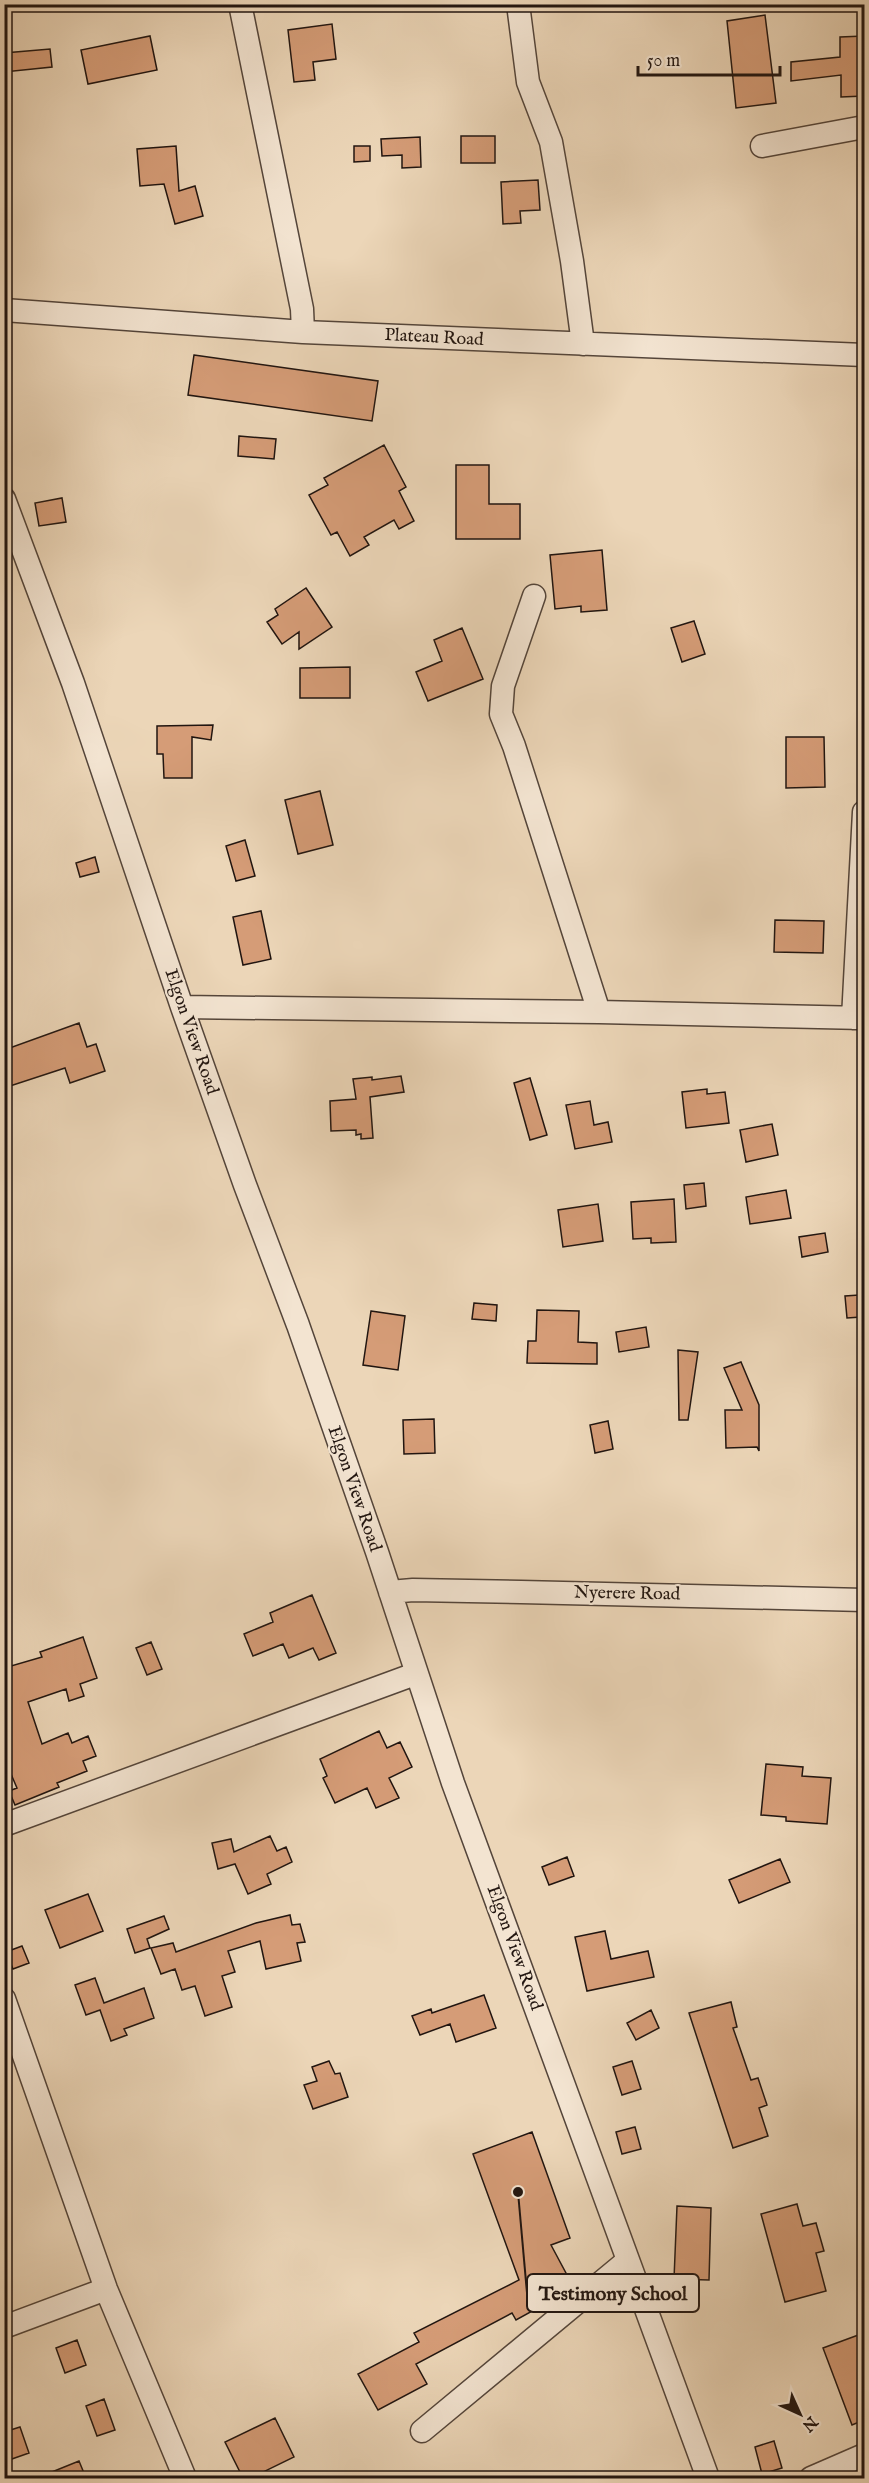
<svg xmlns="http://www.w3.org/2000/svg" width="869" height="2483" font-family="'IM FELL English',serif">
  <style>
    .building { fill: #d59c77; stroke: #211510; stroke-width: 1.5 }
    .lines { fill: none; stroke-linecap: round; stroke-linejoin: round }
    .minor-casing { stroke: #54453a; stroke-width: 25 }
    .minor { stroke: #f3e4d1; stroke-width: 22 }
    .labels { text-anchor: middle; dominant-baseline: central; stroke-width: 4.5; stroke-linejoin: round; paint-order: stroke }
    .street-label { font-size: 18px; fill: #211510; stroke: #f3e4d1 }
    .leader { fill: none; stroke: #211510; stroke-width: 2 }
    .callout-dot { fill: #211510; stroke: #f3e4d1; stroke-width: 2 }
    .callout { fill: #f3e4d1; stroke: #211510; stroke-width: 2 }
    .callout-label { font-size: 20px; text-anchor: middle; font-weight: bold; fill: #211510 }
  </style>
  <rect width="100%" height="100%" fill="#ecd6b8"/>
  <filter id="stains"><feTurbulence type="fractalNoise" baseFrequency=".00333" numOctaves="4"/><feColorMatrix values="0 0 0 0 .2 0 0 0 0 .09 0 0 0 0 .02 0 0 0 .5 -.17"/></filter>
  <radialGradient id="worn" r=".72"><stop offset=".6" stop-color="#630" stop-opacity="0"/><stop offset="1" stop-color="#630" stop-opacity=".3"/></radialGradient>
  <!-- building -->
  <path class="building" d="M765 15 776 103 736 108 727 21Z
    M332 24 336 59 313 62 315 80 294 82 288 30Z
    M150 36 157 70 88 84 81 50Z
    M864 36V96L841 97V75L791 81V62L840 57V37Z
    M50 49 52 67 4 72V53Z
    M461 136H495V163H461Z
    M420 137 421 167 402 168V155L382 156 381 139Z
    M176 146 179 191 195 186 203 216 175 224 164 184 140 186 137 149Z
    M354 146H370V161L354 162Z
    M538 180 540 210 520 211 521 223 503 224 501 182Z
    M194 355 378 381 372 421 188 395Z
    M239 436 276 439 274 459 238 456Z
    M384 445 406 487 399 491 414 521 399 529 394 520 364 537 369 545 350 556 337 532 331 535 309 495 328 485 324 478Z
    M456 465H489V504H520V539H456Z
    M62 498 66 522 39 526 35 503Z
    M602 550 607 610 581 612V606L555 609 550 555Z
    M306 588 332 627 299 649V632L282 644 267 622 278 615 275 609Z
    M694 621 705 654 682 662 671 628Z
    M462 628 483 679 428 701 416 672 442 661 434 640Z
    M350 667V698H300V668Z
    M213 725 211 740 192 737V778H164L163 754H157V726Z
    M786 737H824L825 787 786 788Z
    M320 791 333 845 298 854 285 800Z
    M245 840 255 876 236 881 226 846Z
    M95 857 99 872 80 877 76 863Z
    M261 911 271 959 243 965 233 917Z
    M775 920 824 921 823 953 774 952Z
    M79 1023 87 1047 96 1044 105 1071 70 1083 65 1068 4 1088V1050Z
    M401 1076 404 1092 370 1097 373 1138 361 1139V1134L356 1135V1130L331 1131 330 1101 356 1099 353 1079 372 1077V1080Z
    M530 1078 547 1135 530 1140 514 1083Z
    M707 1089V1094L725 1092 729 1123 686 1128 682 1092Z
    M590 1101 594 1125 608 1122 612 1142 575 1149 566 1105Z
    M772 1124 778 1155 746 1162 740 1130Z
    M704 1183 706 1206 686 1209 684 1185Z
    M786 1190 791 1218 750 1224 746 1197Z
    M674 1199 676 1242 651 1243V1238L633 1239 631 1202Z
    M598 1204 603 1241 563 1247 558 1210Z
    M825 1233 828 1252 802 1257 799 1237Z
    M859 1295 861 1317 847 1318 845 1296Z
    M474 1303 497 1305 496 1321 472 1319Z
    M537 1310 579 1311 578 1342 597 1343V1364L527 1363 528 1341H536Z
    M371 1311 405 1316 398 1370 363 1365Z
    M646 1327 649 1347 619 1352 616 1332Z
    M678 1350 698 1352 688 1420H679Z
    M741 1362 759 1405V1451L757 1447 726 1448 725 1410H742L724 1368Z
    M434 1419 435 1453 404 1454 403 1420Z
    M608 1421 613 1449 595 1453 590 1425Z
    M312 1595 336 1653 319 1660 313 1648 289 1658 283 1644 253 1656 244 1634 273 1622 270 1613Z
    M83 1637 97 1678 80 1684 84 1696 69 1701 66 1689 28 1702 42 1744 68 1733 72 1743 88 1736 96 1756 83 1761 87 1771 57 1783 59 1787 15 1805 9 1791 17 1788 4 1758V1668L42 1657 40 1652Z
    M151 1642 162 1669 147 1675 136 1648Z
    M379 1731 387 1748 400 1742 412 1767 389 1778 399 1798 376 1808 367 1788 335 1803 323 1778 327 1776 320 1759Z
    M766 1764 803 1767 802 1776 831 1778 827 1824 786 1821V1817L761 1815Z
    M270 1836 277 1851 286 1847 292 1862 267 1874 271 1884 248 1894 235 1864 218 1869 212 1843 231 1839 234 1852Z
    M567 1857 574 1876 549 1885 542 1867Z
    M780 1859 790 1882 739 1903 729 1880Z
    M88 1894 103 1931 60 1948 45 1910Z
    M290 1915 292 1925 300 1924 305 1942 297 1943 301 1961 266 1969 260 1941 228 1951 235 1972 222 1976 232 2007 205 2016 195 1986 182 1990 175 1969 161 1974 151 1948 173 1943 176 1952 256 1923Z
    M164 1916 169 1929 147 1939 150 1948 135 1953 127 1929Z
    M605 1931 611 1959 648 1951 654 1977 587 1991 575 1937Z
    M22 1946 29 1963 13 1969 6 1952Z
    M95 1978 104 2003 144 1988 154 2018 124 2029 127 2035 111 2041 100 2010 86 2015 75 1985Z
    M484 1995 496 2028 456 2042 450 2024 420 2035 412 2016 431 2009 432 2013Z
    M731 2002 737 2027 733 2028 751 2080 758 2078 767 2105 759 2108 768 2136 733 2148 689 2013Z
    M651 2010 659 2028 636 2040 627 2023Z
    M329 2061 335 2074 340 2073 348 2097 313 2109 304 2085 317 2081 312 2067Z
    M632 2061 641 2089 622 2095 613 2067Z
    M635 2127 641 2149 622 2154 616 2132Z
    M532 2132 570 2238 551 2245 574 2288 516 2320 512 2313 416 2364 427 2384 378 2410 358 2374 419 2342 414 2333 519 2280 473 2154Z
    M797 2204 803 2226 816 2223 824 2251 816 2253 826 2291 785 2302 761 2214Z
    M677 2206 711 2208 709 2280 674 2279Z
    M861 2334 864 2342V2420L852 2425 823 2348Z
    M77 2340 86 2365 65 2373 56 2348Z
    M104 2399 115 2430 97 2436 86 2406Z
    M275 2418 294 2457 251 2478H243L225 2442Z
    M20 2427 29 2453 9 2460 4 2445V2432Z
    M774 2441 782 2468 762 2474 755 2447Z
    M79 2461 86 2478H37Z"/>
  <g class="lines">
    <!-- minor casing -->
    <g class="minor-casing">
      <path id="minor" d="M240 4 302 309 303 332
        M518 4 528 82 551 142 572 261 583 344
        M762 146 864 127
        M4 310 303 332 864 355
        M4 499 73 683 182 1007 245 1185 298 1325 377 1552 453 1783 708 2478
        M534 596 503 686 501 714 514 746 599 1012
        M182 1007 599 1012 864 1018
        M853 1018 864 812
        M390 1592 413 1590 521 1592 864 1600
        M4 1825 415 1674
        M4 1999 106 2289 185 2478
        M4 2327 106 2289
        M422 2431 627 2261
        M811 2478 864 2455"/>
    </g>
    <!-- minor -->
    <use href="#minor" class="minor"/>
  </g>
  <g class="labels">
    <!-- street labels -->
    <g class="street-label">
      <text transform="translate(434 338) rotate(3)">Plateau Road</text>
      <text transform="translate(191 1032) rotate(71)">Elgon View Road</text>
      <text transform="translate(354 1489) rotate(71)">Elgon View Road</text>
      <text transform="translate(627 1594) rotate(1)">Nyerere Road</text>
      <text transform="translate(514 1948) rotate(70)">Elgon View Road</text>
    </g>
  </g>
  <!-- callouts -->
  <path class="leader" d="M518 2192L527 2293"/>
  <circle class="callout-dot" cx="518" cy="2192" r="6"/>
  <rect class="callout" x="527" y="2274" width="172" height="38" rx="6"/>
  <g class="callout-label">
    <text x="613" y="2300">Testimony School</text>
  </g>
  <!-- margin -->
  <rect width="869" height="2483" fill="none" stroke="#ecd6b8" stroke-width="24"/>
  <rect x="6" y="6" width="857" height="2471" fill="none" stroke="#211510" stroke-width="3"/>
  <rect x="12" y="12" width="845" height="2459" fill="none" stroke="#211510" stroke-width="1.5"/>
  <!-- north arrow -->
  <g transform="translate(800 2414) rotate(135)" stroke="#f3e4d1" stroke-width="4.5" paint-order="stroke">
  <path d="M0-4.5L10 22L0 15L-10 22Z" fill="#211510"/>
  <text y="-9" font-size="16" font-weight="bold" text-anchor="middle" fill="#211510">N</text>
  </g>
  <!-- scale -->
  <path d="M638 66v9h142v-9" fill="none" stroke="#211510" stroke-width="3"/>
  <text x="647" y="66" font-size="18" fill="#211510" stroke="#f3e4d1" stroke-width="4.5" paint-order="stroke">50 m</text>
  <rect width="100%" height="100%" filter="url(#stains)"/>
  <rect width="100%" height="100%" fill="url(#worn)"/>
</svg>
